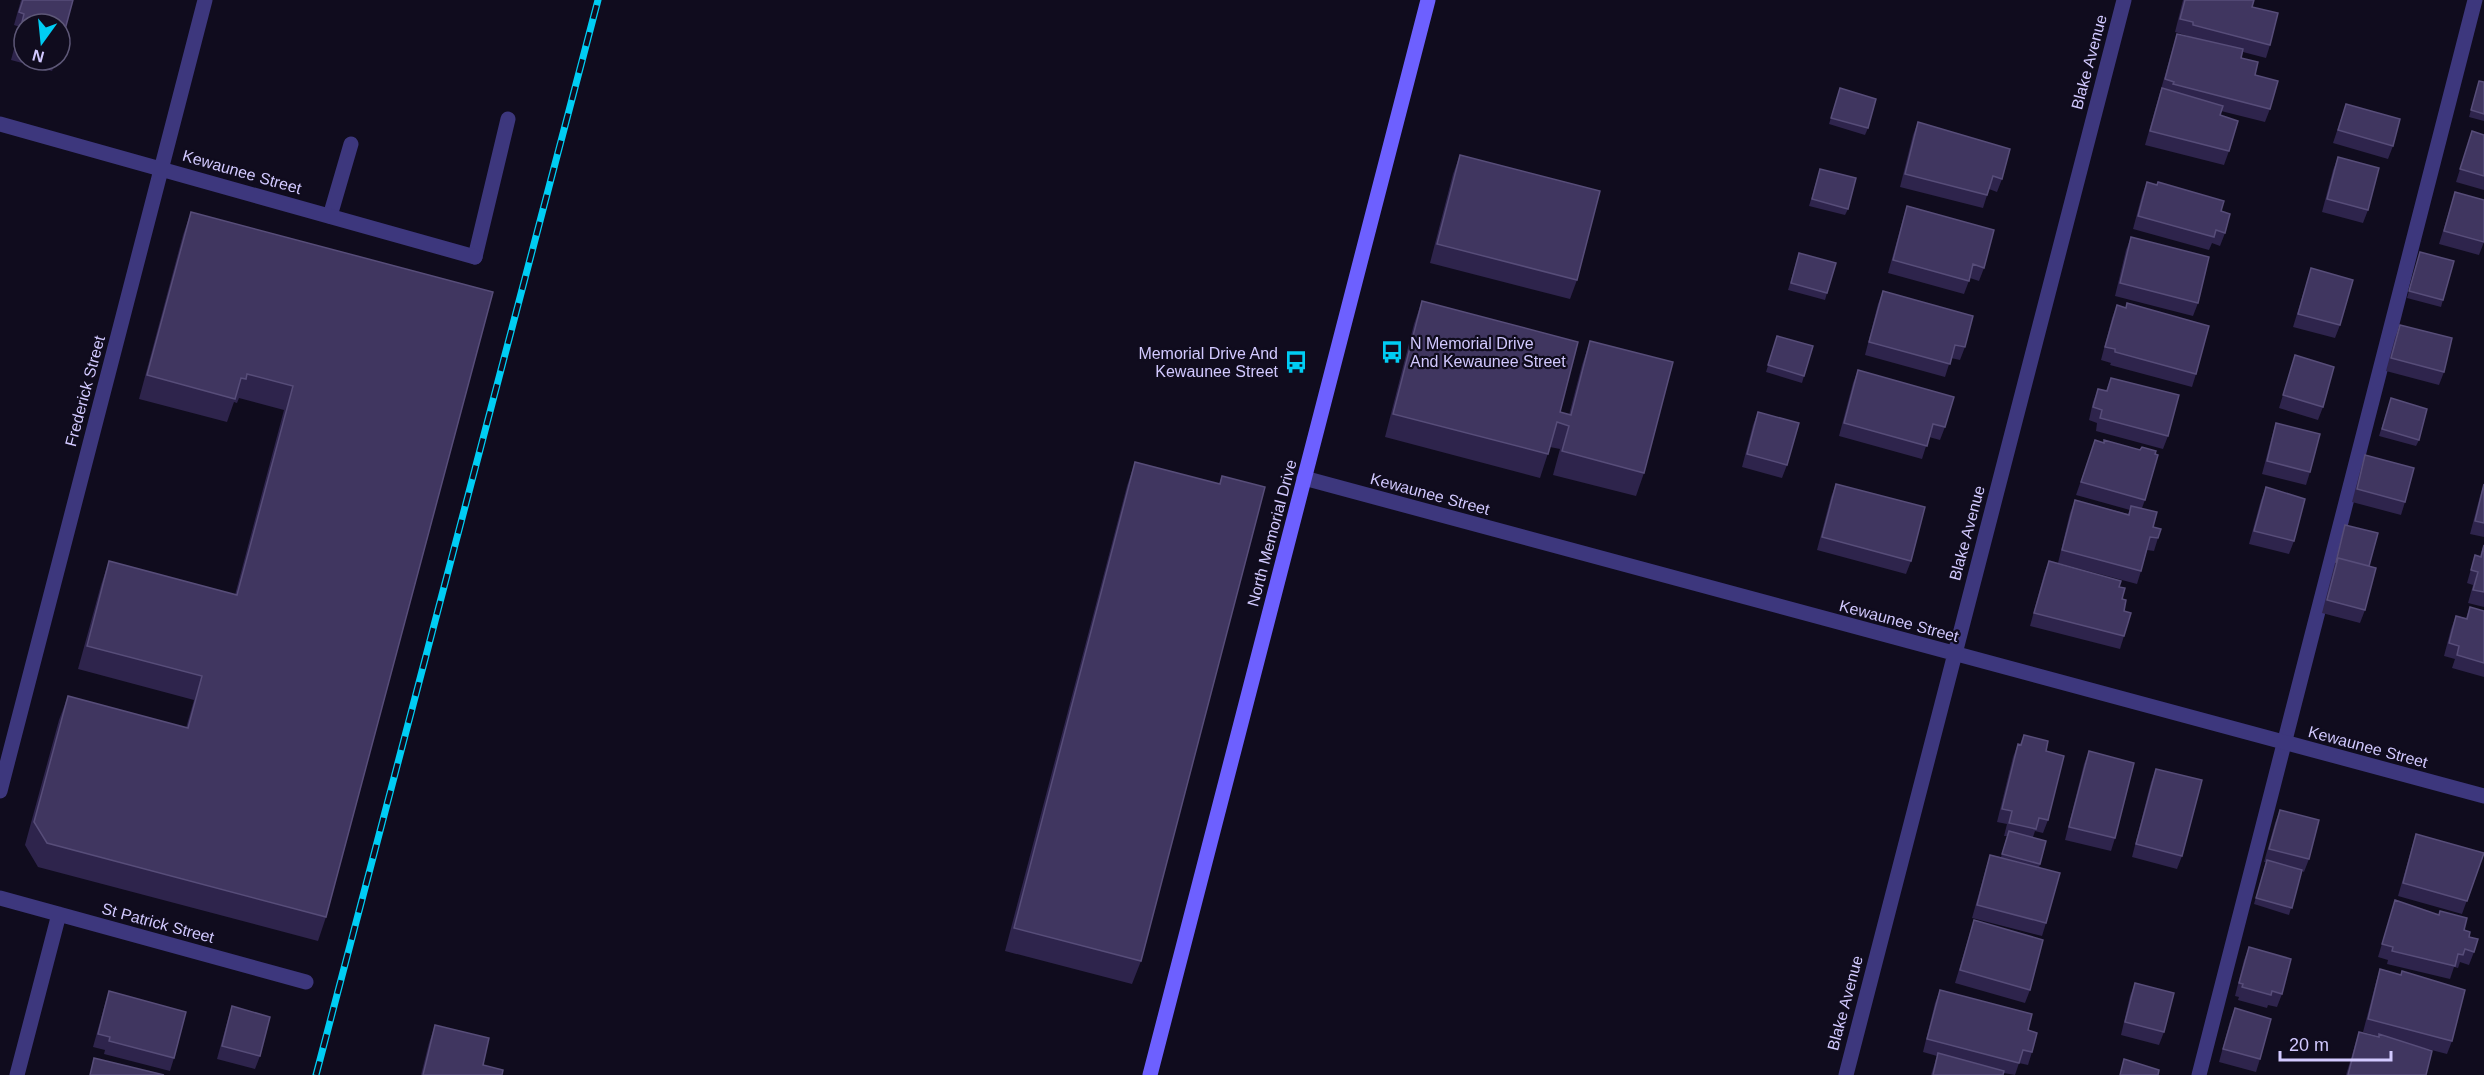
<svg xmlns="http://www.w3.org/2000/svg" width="2484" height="1075" font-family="Arial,sans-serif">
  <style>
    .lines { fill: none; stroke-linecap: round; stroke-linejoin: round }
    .lane { stroke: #3d377d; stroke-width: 15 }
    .street { stroke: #3d377d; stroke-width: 15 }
    .secondary { stroke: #6d60ff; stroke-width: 15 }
    .rail-casing { stroke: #00cdf4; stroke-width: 7 }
    .rail { stroke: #100c1e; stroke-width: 4.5; stroke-dasharray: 14; stroke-linecap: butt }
    .wall { fill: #2e244c }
    .building { fill: #403660; stroke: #574d79; stroke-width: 1.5 }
    .labels { text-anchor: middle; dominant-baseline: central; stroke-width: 4.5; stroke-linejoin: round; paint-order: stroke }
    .street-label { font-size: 16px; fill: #d2c9ff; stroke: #100c1e }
    .poi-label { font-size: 16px; fill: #d2c9ff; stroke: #100c1e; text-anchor: start }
  </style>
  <rect width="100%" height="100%" fill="#100c1e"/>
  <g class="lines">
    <!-- lane -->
    <path class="lane" d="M330 216 351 144
      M475 257 508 119
      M2199 1075 2475 0"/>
    <!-- street -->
    <path class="street" d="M0 124 475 257
      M1304 478 2484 796
      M0 791 205 0
      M0 898 306 982
      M17 1075 59 914
      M1846 1075 2124 0"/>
    <!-- secondary -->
    <path class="secondary" d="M1150 1075 1428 0"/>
    <!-- rail casing -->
    <g class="rail-casing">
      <path id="rail" d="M316 1075 598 0"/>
    </g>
    <!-- rail -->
    <use href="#rail" class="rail"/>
  </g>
  <!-- wall -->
  <path class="wall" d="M21 0H73L24 24V60H57L52 71 11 60 20 27 14 25Z
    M2183 0H2254L2252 7 2270 45 2266 58 2243 52 2241 58 2255 75 2270 109 2265 122 2221 111 2220 115 2229 151 2224 165 2145 145 2173 47 2177 34 2188 37V36L2175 32Z
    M2479 81 2484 82V121L2469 117Z
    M1840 88 1868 128 1865 135 1829 124Z
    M2346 104 2393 146 2388 159 2333 143Z
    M1918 122 2002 179 1997 192 1989 189 1983 208 1900 187 1913 135Z
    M2472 131 2484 135V190L2456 182Z
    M1460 155 1577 280 1570 299 1430 263 1453 174Z
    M2338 157 2368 210 2363 223 2322 212 2333 170Z
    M1820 169 1848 209 1845 215 1809 206Z
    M2147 182 2221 211 2225 233 2220 246 2212 243 2209 250 2133 229 2142 195Z
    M2455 192 2484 242 2479 255 2439 244Z
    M1907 206 1984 268 1979 281 1970 278 1964 294 1888 273 1903 219Z
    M191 212 493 292 326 917 318 941 38 867 25 845 59 720 68 696 186 728 194 700 78 669 101 585 109 561 235 595 284 410 239 398 237 403 234 402 227 422 139 399 183 235Z
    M2131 237 2198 303 2193 316 2115 296 2126 250Z
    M2420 252 2443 300 2441 307 2407 298Z
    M1799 253 1827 293 1825 300 1788 290Z
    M2311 268 2340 325 2335 338 2293 327Z
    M1883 291 1965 347 1960 360 1951 358 1945 377 1865 355 1878 304Z
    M1422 301 1560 412 1569 415 1582 365 1590 341 1644 473 1636 496 1553 475 1560 449 1550 447 1540 478 1385 437 1414 324Z
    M2117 305 2196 374 2192 387 2110 365 2111 363 2101 360 2112 318Z
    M2400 325 2444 372 2439 385 2386 371 2395 338Z
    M1777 336 1804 376 1802 383 1766 372Z
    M2295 355 2323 407 2318 420 2279 408Z
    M1858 370 1945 427 1940 440 1929 437 1922 459 1839 436 1853 383Z
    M2111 378 2168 436 2163 449 2096 431 2097 423 2089 420 2093 402 2098 389 2106 391Z
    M2391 398 2419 440 2416 446 2379 436Z
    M1758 412 1787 465 1782 478 1742 467 1753 425Z
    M2276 423 2310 472 2306 485 2262 474 2272 436Z
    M2095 440 2145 500 2142 508 2158 538 2154 551 2147 550 2141 571 2137 584 2058 563 2070 513 2075 500 2128 514 2130 510 2076 495Z
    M2365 455 2405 502 2401 515 2352 502 2361 468Z
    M1135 462 1219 484 1222 476 1141 961 1132 984 1005 951 1127 486Z
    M1836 484 1911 561 1906 574 1817 550 1831 497Z
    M2484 484V537L2470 534 2480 496Z
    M2266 487 2294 541 2289 554 2249 544 2261 500Z
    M2345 525 2369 566 2365 610 2360 623 2322 613Z
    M2484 544V607L2468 603 2473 585 2467 583 2475 555 2480 556Z
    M2049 561 2119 587 2124 611V636L2120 649 2030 626 2044 574Z
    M2470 607 2484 611V677L2452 668 2455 659 2444 656 2451 629 2456 616 2466 618Z
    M2024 735 2046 751 2048 820 2043 833 2035 831 2033 837 2040 864 2039 868 2046 923 2042 936 1972 918 1986 868 1990 855 2001 857 2007 836H2004L2007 824 1997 822 2013 757 2018 744H2020Z
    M2089 751 2115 838 2111 851 2065 840 2084 764Z
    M2156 769 2182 856 2177 869 2132 857 2151 782Z
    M2280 810 2309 859 2304 872 2302 871 2289 915 2254 904 2266 862H2264L2275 823Z
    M2416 834 2484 853 2462 914 2398 896 2412 847Z
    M2395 900 2464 930 2469 937 2474 952 2469 965 2460 962 2458 968 2454 967 2450 979 2387 964 2388 960 2378 957Z
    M1974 920 2030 990 2025 1003 1955 983 1970 933Z
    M2249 947 2282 994 2277 1007 2268 1005 2267 1008 2238 1000 2239 997 2235 996 2244 960Z
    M2380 969 2452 1041 2447 1054 2416 1046 2426 1075H2346L2355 1045 2359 1032 2378 1037V1036L2363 1032 2376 982Z
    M2135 983 2164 1032 2159 1045 2121 1035 2130 996Z
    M1940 990 2028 1030 2032 1052 2028 1065 2019 1063 2015 1075 2004 1073 2003 1075H1931L1937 1056 1923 1052 1935 1003Z
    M109 991 174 1058 170 1071 104 1054 105 1050 93 1047 105 1004Z
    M232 1006 260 1056 255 1069 217 1059 228 1019Z
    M2235 1008 2260 1059 2256 1072 2219 1062 2230 1021Z
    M435 1025 483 1065 502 1075H421L429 1043Z"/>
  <!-- building -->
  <path class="building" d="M23 0H73L60 48V24H24V49L16 47 24 14 19 12Z
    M2185 0H2254L2252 7 2278 13 2270 45 2193 25V22L2180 19Z
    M2177 34 2243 49 2241 58 2258 62 2255 75 2278 81 2270 109 2173 84 2174 82 2165 79Z
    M2479 81 2484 82V114L2471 110Z
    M1840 88 1876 99 1868 128 1831 118Z
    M2162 88 2223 106 2220 115 2238 121 2229 151 2150 131Z
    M2346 104 2400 119 2393 146 2338 130Z
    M1918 122 2010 149 2002 179 1993 176 1987 195 1905 174Z
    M2472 131 2484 135V176L2460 169Z
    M1460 155 1600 191 1577 280 1437 244Z
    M2338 157 2379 168 2368 210 2327 199Z
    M1820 169 1856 178 1848 209 1812 199Z
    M2147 182 2157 185 2158 182 2224 201 2221 211 2230 214 2225 233 2216 230 2214 237 2138 216Z
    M2455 192 2484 200V242L2444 231Z
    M1907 206 1994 230 1984 268 1973 264 1969 281 1893 260Z
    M191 212 493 292 326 917 47 843 34 822 68 696 188 728 202 676 87 646 109 561 237 595 293 386 247 374 246 379 241 378 235 399 147 375Z
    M2131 237 2209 257 2198 303 2120 283Z
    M2420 252 2454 261 2443 300 2409 291Z
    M1799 253 1836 263 1827 293 1791 283Z
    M2311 268 2353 280 2340 325 2298 314Z
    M1883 291 1973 316 1965 347 1955 345 1950 364 1869 342Z
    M1422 301 1578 342 1560 412 1571 415 1590 341 1673 362 1644 473 1562 451 1569 426 1557 422 1548 454 1393 414Z
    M2127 303 2209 326 2196 374 2115 352V349L2105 347 2117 305 2126 308Z
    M2400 325 2452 338 2444 372 2391 358Z
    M1777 336 1813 346 1804 376 1768 365Z
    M2295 355 2334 367 2323 407 2283 395Z
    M1858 370 1954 397 1945 427 1933 424 1927 446 1844 423Z
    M2111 378 2179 395 2168 436 2100 418 2102 410 2093 407 2098 389 2107 391Z
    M2391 398 2427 409 2419 440 2382 429Z
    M1758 412 1799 423 1787 465 1747 454Z
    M2276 423 2320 434 2310 472 2267 461Z
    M2095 440 2104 443V440L2140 450 2142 447 2156 451 2155 454 2158 455 2145 500 2081 482Z
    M2365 455 2414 468 2405 502 2357 489Z
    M1135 462 1220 484 1222 476 1265 487 1141 961 1014 928Z
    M1836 484 1925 507 1911 561 1822 537Z
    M2484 484V523L2475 521Z
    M2266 487 2305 499 2294 541 2254 531Z
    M2075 500 2129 515 2131 506 2157 512 2153 527 2161 529 2158 538 2150 537 2141 571 2062 550Z
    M2345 525 2378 533 2369 566 2338 558 2337 562H2336Z
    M2484 545V592L2473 590 2478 572 2471 570 2475 555 2481 557Z
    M2338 558 2376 568 2365 610 2327 600Z
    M2049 561 2121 581 2119 587 2125 588 2122 599 2126 600 2124 611 2131 613 2124 636 2034 613Z
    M2470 607 2484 611V663L2457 655 2459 646 2449 643 2456 616 2467 619Z
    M2024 735 2048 741 2046 751 2064 756 2048 820 2039 818 2036 829 2009 823 2012 811 2002 809 2018 744 2021 745Z
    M2089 751 2134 763 2115 838 2069 827Z
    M2156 769 2202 780 2182 856 2136 844Z
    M2280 810 2319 820 2309 859 2269 849Z
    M2009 831 2046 841 2040 864 2002 854Z
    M2416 834 2484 853 2467 901 2403 883Z
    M1990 855 2060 873 2046 923 1977 905Z
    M2267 860 2302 870 2292 908 2256 898Z
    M2395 900 2439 915 2440 911 2467 918 2464 930 2470 932 2469 937 2478 939 2474 952 2465 949 2463 955 2458 954 2455 966 2392 951 2393 947 2382 944Z
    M1974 920 2043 940 2030 990 1960 970Z
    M2249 947 2291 959 2282 994 2272 991 2271 995 2242 987 2243 984 2239 983Z
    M2380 969 2401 975 2402 971 2465 990 2452 1041 2368 1019Z
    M2135 983 2174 993 2164 1032 2125 1022Z
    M1940 990 2032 1014 2028 1030 2037 1033 2032 1052 2023 1050 2019 1063 1927 1039Z
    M109 991 186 1012 174 1058 109 1041 110 1037 98 1034Z
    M232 1006 270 1017 260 1056 222 1046Z
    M2235 1008 2271 1019 2260 1059 2223 1049Z
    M435 1025 489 1038 483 1065 503 1070 502 1075H423Z
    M2359 1032 2379 1037V1034L2432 1051 2426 1075H2348Z
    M1938 1053 2004 1071 2003 1075H1933Z
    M94 1058 164 1075H90Z
    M2124 1059 2159 1070 2158 1075H2120Z"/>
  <!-- icons -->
  <defs>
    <g id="bus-bare" transform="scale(1.8)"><path d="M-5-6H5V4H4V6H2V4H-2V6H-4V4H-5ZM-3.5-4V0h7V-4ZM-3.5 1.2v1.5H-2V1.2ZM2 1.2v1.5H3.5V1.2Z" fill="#00cdf4" stroke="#100c1e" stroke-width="2.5" paint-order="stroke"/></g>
  </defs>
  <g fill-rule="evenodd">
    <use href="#bus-bare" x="1392" y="352"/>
    <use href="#bus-bare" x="1296" y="362"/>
  </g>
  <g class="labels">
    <!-- street labels -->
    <g class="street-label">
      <text transform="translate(2089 62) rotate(-75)">Blake Avenue</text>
      <text transform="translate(242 172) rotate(16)">Kewaunee Street</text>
      <text transform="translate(85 391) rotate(-75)">Frederick Street</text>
      <text transform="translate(1430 494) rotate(15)">Kewaunee Street</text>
      <text transform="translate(1272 533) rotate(-75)">North Memorial Drive</text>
      <text transform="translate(1967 533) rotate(-75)">Blake Avenue</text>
      <text transform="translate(1899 621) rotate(15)">Kewaunee Street</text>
      <text transform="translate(2368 747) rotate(15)">Kewaunee Street</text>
      <text transform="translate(158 923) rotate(15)">St Patrick Street</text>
      <text transform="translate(1845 1003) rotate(-75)">Blake Avenue</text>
    </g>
    <!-- poi labels -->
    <g class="poi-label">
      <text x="1410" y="343">N Memorial Drive<tspan x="1410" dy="18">And Kewaunee Street</tspan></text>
      <text x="1278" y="353" text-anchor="end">Memorial Drive And<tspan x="1278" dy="18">Kewaunee Street</tspan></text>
    </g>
  </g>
  <!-- north arrow -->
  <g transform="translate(42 42) rotate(195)"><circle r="28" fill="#100c1e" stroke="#5e5878" stroke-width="1.5"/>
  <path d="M0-4.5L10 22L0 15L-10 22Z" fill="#00cdf4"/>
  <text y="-9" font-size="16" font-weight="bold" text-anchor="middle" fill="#d2c9ff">N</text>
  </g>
  <!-- scale -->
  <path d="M2280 1051v9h111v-9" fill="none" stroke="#d2c9ff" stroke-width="3"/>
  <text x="2289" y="1051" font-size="18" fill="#d2c9ff" stroke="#100c1e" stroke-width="4.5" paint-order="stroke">20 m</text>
</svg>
